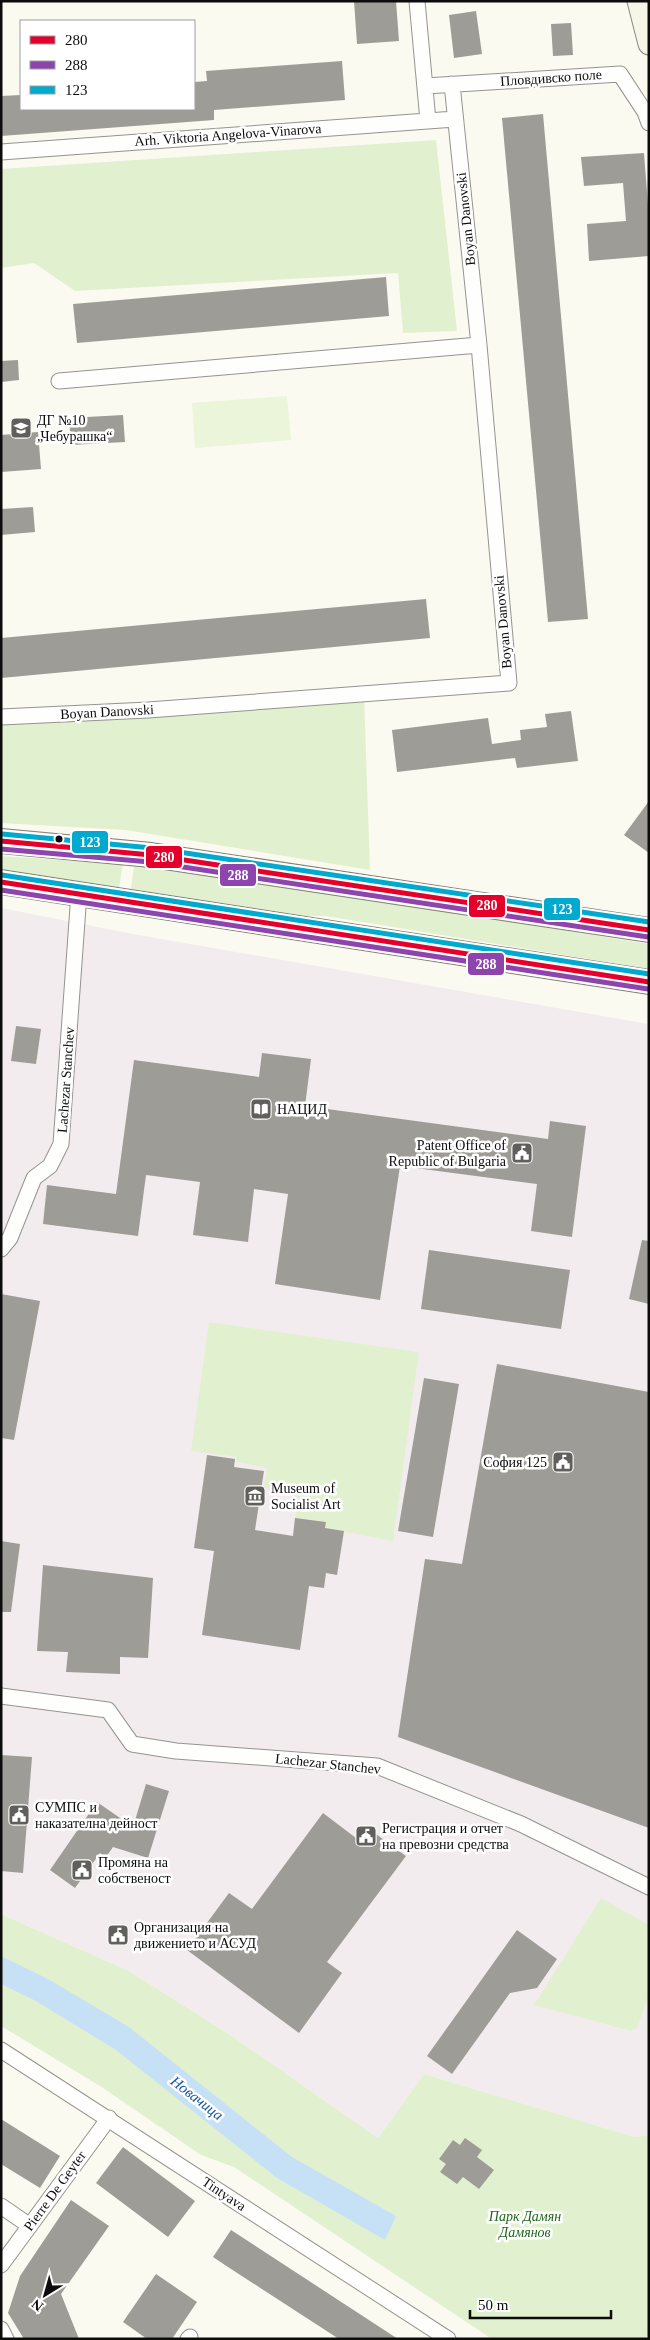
<svg xmlns="http://www.w3.org/2000/svg" width="650" height="2340" font-family="'Times New Roman',serif">
  <style>
    .industrial { fill: #f3ecee }
    .green { fill: #e1f1d0 }
    .pitch { fill: #ebf5d9 }
    .water { fill: #c6e0f5 }
    .building { fill: #9e9c96 }
    .lines { fill: none; stroke-linecap: round; stroke-linejoin: round }
    .street-casing { stroke: #94938f; stroke-width: 17 }
    .secondary-casing { stroke: #8a8a85; stroke-width: 23 }
    .primary-casing { stroke: #81807c; stroke-width: 26 }
    .street { stroke: #fefefd; stroke-width: 15 }
    .secondary { stroke: #f5f5e8; stroke-width: 21 }
    .primary { stroke: #ece9d7; stroke-width: 24 }
    .bus-1-casing { stroke: #fff; stroke-width: 9 }
    .bus-2-casing { stroke: #fff; stroke-width: 9 }
    .bus-3-casing { stroke: #fff; stroke-width: 9 }
    .bus-1 { stroke: #e4002b; stroke-width: 5 }
    .bus-2 { stroke: #8e44ad; stroke-width: 5 }
    .bus-3 { stroke: #00a9ce; stroke-width: 5 }
    .bus-dot { fill: #0c0c0c; stroke: #fff; stroke-width: 2 }
    .labels { text-anchor: middle; dominant-baseline: central; stroke-width: 5; stroke-linejoin: round; paint-order: stroke }
    .street-label { font-size: 14px; fill: #0c0c0c; stroke: #fff }
    .poi-label { font-size: 14px; fill: #0c0c0c; stroke: #fff; text-anchor: start }
    .park-label { font-size: 14px; font-style: italic; fill: #23651c; stroke: #fff }
    .water-label { font-size: 15px; font-style: italic; fill: #1453a0; stroke: #fff }
    .line-badge { stroke: #fff; stroke-width: 2 }
    .badge-label { font-size: 14px; text-anchor: middle; font-weight: bold; fill: #fff }
  </style>
  <rect width="100%" height="100%" fill="#fbfaf0"/>
  <!-- industrial -->
  <path class="industrial" d="M1 908 133 934 649 1024V2135L635 2137 424 2074 378 2138 232 2036 129 1971 1 1914Z"/>
  <!-- green -->
  <path class="green" d="M436 140 457 331 403 333 398 273 75 291 34 263 1 268V169Z
    M364 694 370 870 126 830 1 823V717Z
    M1 856 123 864 118 893 1 875Z
    M134 866 215 874 649 944V969L326 916H279L130 896Z
    M209 1322 419 1352 393 1541 325 1528 326 1522 295 1518 298 1495 283 1493V1489L264 1488 267 1468 236 1462 237 1457 191 1451Z
    M601 1898 649 1925V1995L637 2028 631 2031 534 2005Z
    M1 1914 129 1971 232 2036 378 2138 424 2074 635 2137 649 2135V2333L645 2339H492L234 2167 201 2155 100 2086 1 2026Z"/>
  <!-- pitch -->
  <path class="pitch" d="M287 396 291 440 195 448 192 403Z"/>
  <!-- water -->
  <path class="water" d="M1 1956 48 1979 129 2027 292 2157 396 2216 385 2240 277 2178 116 2050 36 2001 1 1984Z"/>
  <!-- building -->
  <path class="building" d="M354 1H396L399 41 357 44Z
    M476 11 482 54 454 58 449 15Z
    M571 23 573 55 553 56 551 24Z
    M342 61 345 100 214 110V120L1 136V96L21 95V109H194V82L207 81 206 71Z
    M543 114 588 619 548 622 502 118Z
    M644 153 649 218V256L589 261 587 224 626 221 623 183 584 186 581 157Z
    M386 277 389 316 77 343 73 304Z
    M18 360 19 380 1 382V361Z
    M123 415 125 442 71 445 69 418Z
    M38 432 41 469 1 472V435Z
    M33 507 35 532 1 535V509Z
    M426 599 430 638 1 678V638Z
    M571 711 578 761 517 768 515 758 397 772 392 730 488 718 492 744 521 740 520 730 547 727 545 714Z
    M649 801V853L624 835Z
    M16 1026 41 1029 36 1064 11 1061Z
    M262 1053 311 1059 305 1106 548 1139 550 1121 586 1126 572 1237 531 1231 537 1184 400 1166 380 1300 275 1284 288 1194 254 1189 248 1242 193 1235 200 1182 146 1175 138 1236 43 1224 47 1185 116 1194 134 1060 259 1077Z
    M642 1240 649 1241V1304L629 1299Z
    M429 1250 570 1270 561 1329 421 1309Z
    M1 1294 40 1301 14 1440 1 1438Z
    M497 1364 649 1392V1828L398 1737 425 1559 462 1564Z
    M424 1378 459 1384 433 1537 398 1531Z
    M207 1455 235 1459 234 1467 264 1471 255 1530 293 1536 295 1518 326 1522 325 1528 344 1531 337 1575 326 1573 324 1588 309 1586 300 1650 202 1635 214 1551 194 1548Z
    M1 1541 20 1544 11 1612H1Z
    M43 1565 153 1578 148 1658 120 1657V1674L66 1672 68 1652 37 1651Z
    M1 1755 32 1757 23 1873 1 1871Z
    M146 1784 169 1791 148 1858 113 1847 106 1857 100 1853 75 1888 50 1870 97 1802 133 1827Z
    M323 1813 356 1838 365 1826 406 1856 327 1962 342 1973 299 2033 187 1950 229 1893 252 1909Z
    M517 1930 557 1959 537 1988 510 1993 452 2074 427 2056Z
    M1 2119 60 2156 40 2188 1 2164Z
    M465 2138 482 2150 477 2157 494 2170 479 2189 463 2177 457 2184 440 2172 446 2164 439 2159 453 2140 460 2145Z
    M123 2147 195 2201 168 2237 96 2183Z
    M71 2200 109 2226 61 2294 79 2339H24L8 2313 20 2276Z
    M231 2230 398 2339H339L228 2267 213 2257Z
    M156 2274 197 2302 172 2339H147L123 2322Z"/>
  <g class="lines">
    <!-- street casing -->
    <g class="street-casing">
      <path id="street" d="M417 1 428 121
        M425 86 620 74 645 112 649 123
        M1 152 455 119
        M59 381 479 345
        M1 717 148 710 509 683 479 345 452 84
        M1 1249 10 1238 34 1178 50 1166 61 1144 79 893
        M1 1696 108 1710 132 1744 176 1751 377 1766 521 1824 649 1887
        M1 2050 448 2339
        M1 2206 30 2226
        M1 2265 109 2118
        M1 2329 6 2339
        M188 2339 190 2337"/>
    </g>
    <!-- secondary casing -->
    <g class="secondary-casing">
      <path id="secondary" d="M638 1 649 44"/>
    </g>
    <!-- primary casing -->
    <g class="primary-casing">
      <path id="primary" d="M1 841 151 855 649 930
        M1 882 649 982"/>
    </g>
    <!-- street -->
    <use href="#street" class="street"/>
    <!-- secondary -->
    <use href="#secondary" class="secondary"/>
    <!-- primary -->
    <use href="#primary" class="primary"/>
    <!-- bus-1 casing -->
    <g class="bus-1-casing">
      <path id="bus-1" d="M1 841 151 855 649 930
        M1 882 649 982"/>
    </g>
    <!-- bus-2 casing -->
    <g class="bus-2-casing">
      <path id="bus-2" d="M1 849 150 862 648 937
        M1 890 648 989"/>
    </g>
    <!-- bus-3 casing -->
    <g class="bus-3-casing">
      <path id="bus-3" d="M2 834 152 848 649 922
        M2 875 649 974"/>
    </g>
    <!-- bus-1 -->
    <use href="#bus-1" class="bus-1"/>
    <!-- bus-2 -->
    <use href="#bus-2" class="bus-2"/>
    <!-- bus-3 -->
    <use href="#bus-3" class="bus-3"/>
  </g>
  <!-- icons -->
  <defs>
    <g id="school-square" transform="scale(1.125)"><rect x="-9" y="-9" width="18" height="18" rx="4" fill="#605f5c" stroke="#fff"/><path d="M0-5L7-2L0 1L-7-2ZM-4 1L0 2.5L4 1V4Q0 6-4 4Z" fill="#fff"/></g>
    <g id="library-square" transform="scale(1.125)"><rect x="-9" y="-9" width="18" height="18" rx="4" fill="#605f5c" stroke="#fff"/><path d="M-6-4Q-3-5.5-.7-3.5V5Q-3 3-6 4ZM6-4Q3-5.5 .7-3.5V5Q3 3 6 4Z" fill="#fff"/></g>
    <g id="civic-square" transform="scale(1.125)"><rect x="-9" y="-9" width="18" height="18" rx="4" fill="#605f5c" stroke="#fff"/><path d="M-.6-6.5H3V-4.5H.6V-3L4-1V1h2V6H-6V1h2V-1L-.6-3ZM-1.2 2.5V6h2.4V2.5Z" fill="#fff"/></g>
    <g id="museum-square" transform="scale(1.125)"><rect x="-9" y="-9" width="18" height="18" rx="4" fill="#605f5c" stroke="#fff"/><path d="M0-6L6-3V-2H-6V-3ZM-5-1h2V3h-2ZM-1-1h2V3h-2ZM3-1h2V3H3ZM-6 4H6V6H-6Z" fill="#fff"/></g>
  </defs>
  <g fill-rule="evenodd">
    <use href="#school-square" x="21" y="428"/>
    <use href="#library-square" x="261" y="1109"/>
    <use href="#civic-square" x="522" y="1153"/>
    <use href="#civic-square" x="563" y="1462"/>
    <use href="#museum-square" x="255" y="1496"/>
    <use href="#civic-square" x="19" y="1815"/>
    <use href="#civic-square" x="366" y="1836"/>
    <use href="#civic-square" x="82" y="1870"/>
    <use href="#civic-square" x="118" y="1935"/>
  </g>
  <!-- markers -->
  <circle class="bus-dot" cx="59" cy="839" r="4.5"/>
  <g class="labels">
    <!-- street labels -->
    <g class="street-label">
      <text transform="translate(551 78) rotate(-4)">Пловдивско поле</text>
      <text transform="translate(228 135) rotate(-4)">Arh. Viktoria Angelova-Vinarova</text>
      <text transform="translate(466 219) rotate(-96)">Boyan Danovski</text>
      <text transform="translate(503 622) rotate(-95)">Boyan Danovski</text>
      <text transform="translate(107 712) rotate(-3)">Boyan Danovski</text>
      <text transform="translate(66 1080) rotate(-86)">Lachezar Stanchev</text>
      <text transform="translate(328 1764) rotate(6)">Lachezar Stanchev</text>
      <text transform="translate(55 2191) rotate(-54)">Pierre De Geyter</text>
      <text transform="translate(224 2194) rotate(34)">Tintyava</text>
    </g>
    <!-- poi labels -->
    <g class="poi-label">
      <text x="37" y="420">ДГ №10<tspan x="37" dy="16">„Чебурашка“</tspan></text>
      <text x="277" y="1109">НАЦИД</text>
      <text x="506" y="1145" text-anchor="end">Patent Office of<tspan x="506" dy="16">Republic of Bulgaria</tspan></text>
      <text x="547" y="1462" text-anchor="end">София 125</text>
      <text x="271" y="1488">Museum of<tspan x="271" dy="16">Socialist Art</tspan></text>
      <text x="35" y="1807">СУМПС и<tspan x="35" dy="16">наказателна дейност</tspan></text>
      <text x="382" y="1828">Регистрация и отчет<tspan x="382" dy="16">на превозни средства</tspan></text>
      <text x="98" y="1862">Промяна на<tspan x="98" dy="16">собственост</tspan></text>
      <text x="134" y="1927">Организация на<tspan x="134" dy="16">движението и АСУД</tspan></text>
    </g>
    <!-- park labels -->
    <g class="park-label">
      <text x="525" y="2216">Парк Дамян<tspan x="525" dy="16">Дамянов</tspan></text>
    </g>
    <!-- water labels -->
    <g class="water-label">
      <text transform="translate(197 2098) rotate(38)">Новачица</text>
    </g>
  </g>
  <g class="line-badge">
    <rect x="71" y="830" width="38" height="24" rx="5" fill="#00a9ce"/>
    <rect x="145" y="845" width="38" height="24" rx="5" fill="#e4002b"/>
    <rect x="219" y="863" width="38" height="24" rx="5" fill="#8e44ad"/>
    <rect x="468" y="894" width="38" height="24" rx="5" fill="#e4002b"/>
    <rect x="543" y="897" width="38" height="24" rx="5" fill="#00a9ce"/>
    <rect x="467" y="952" width="38" height="24" rx="5" fill="#8e44ad"/>
  </g>
  <g class="badge-label">
    <text x="90" y="847">123</text>
    <text x="164" y="862">280</text>
    <text x="238" y="880">288</text>
    <text x="487" y="910">280</text>
    <text x="562" y="914">123</text>
    <text x="486" y="969">288</text>
  </g>
  <!-- border -->
  <rect width="650" height="2340" fill="none" stroke="#0c0c0c" stroke-width="5"/>
  <!-- legend -->
  <rect x="20" y="20" width="175" height="90" fill="#ffffff" stroke="#9e9e9e"/>
  <rect x="30" y="36" width="25" height="8" fill="#e4002b" stroke="#9e9e9e"/>
  <text x="65" y="45" font-size="15" fill="#0c0c0c">280</text>
  <rect x="30" y="61" width="25" height="8" fill="#8e44ad" stroke="#9e9e9e"/>
  <text x="65" y="70" font-size="15" fill="#0c0c0c">288</text>
  <rect x="30" y="86" width="25" height="8" fill="#00a9ce" stroke="#9e9e9e"/>
  <text x="65" y="95" font-size="15" fill="#0c0c0c">123</text>
  <!-- north arrow -->
  <g transform="translate(45 2295) rotate(217)" stroke="#ffffff" stroke-width="4" paint-order="stroke">
  <path d="M0-4L9 19L0 12L-9 19Z" fill="#0c0c0c"/>
  <text y="-8" font-size="14" font-weight="bold" text-anchor="middle" fill="#0c0c0c">N</text>
  </g>
  <!-- scale -->
  <path d="M470 2310v8h141v-8" fill="none" stroke="#0c0c0c" stroke-width="2.5"/>
  <text x="478" y="2310" font-size="15" fill="#0c0c0c" stroke="#ffffff" stroke-width="4" paint-order="stroke">50 m</text>
</svg>
